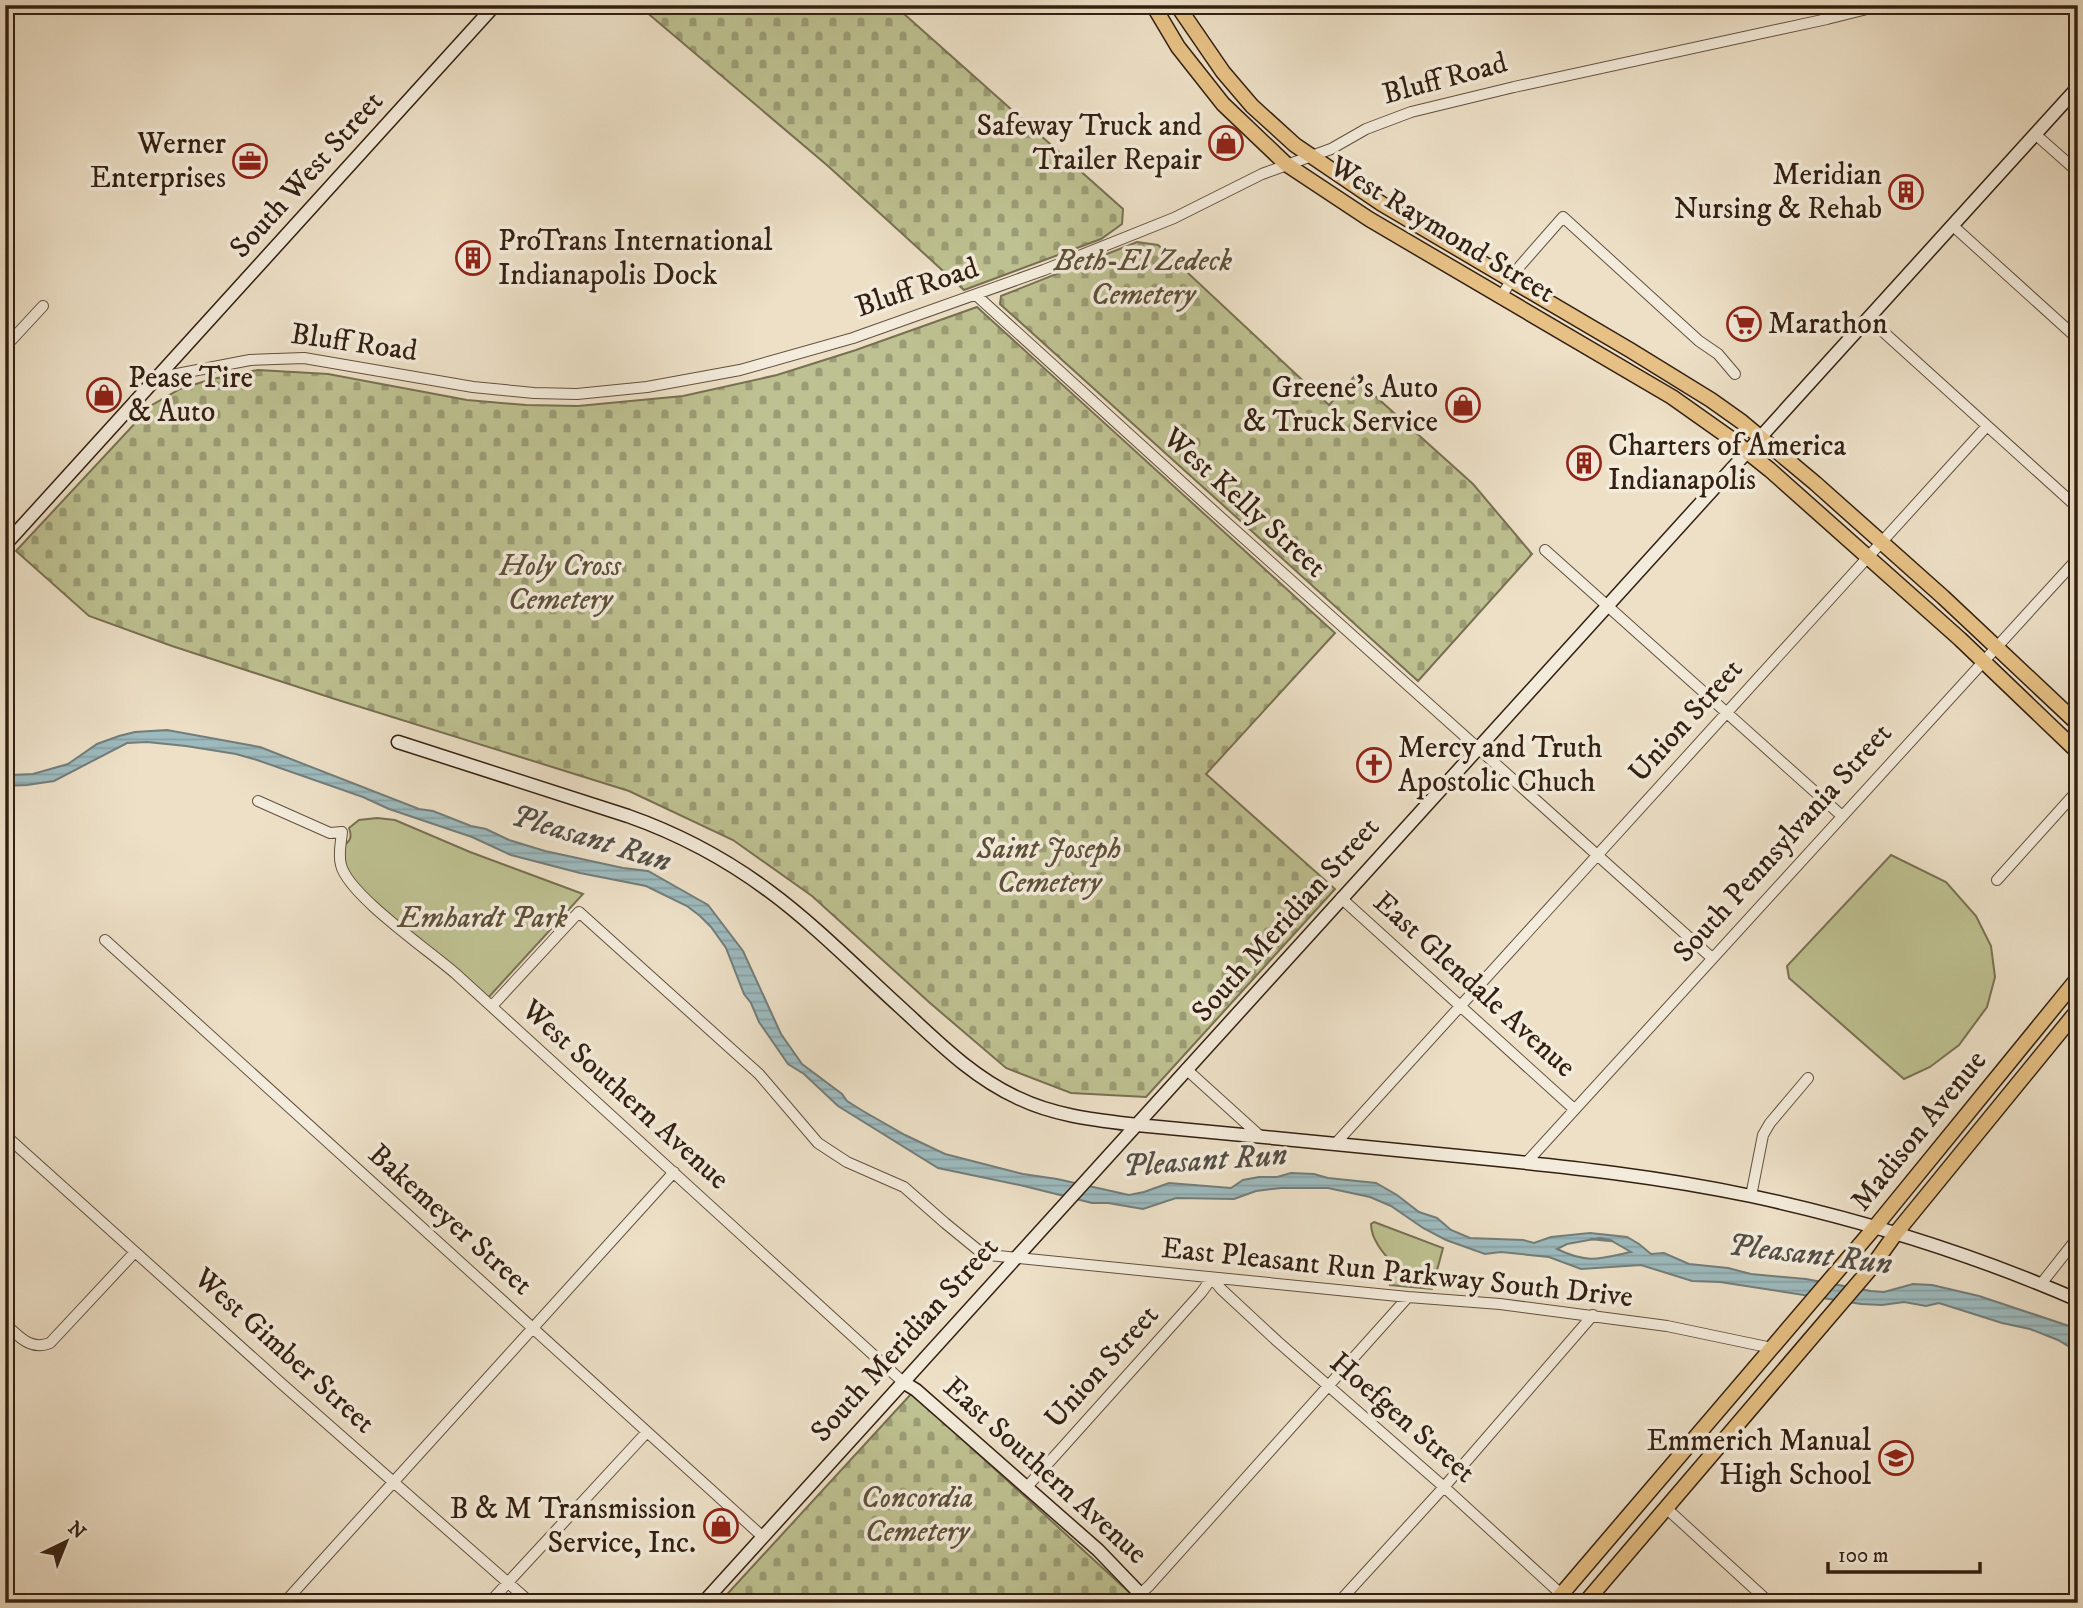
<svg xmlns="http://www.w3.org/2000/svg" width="2083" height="1608" font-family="'IM FELL DW Pica',serif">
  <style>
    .cemetery { fill: url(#cemetery-stones); stroke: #787052; stroke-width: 2 }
    .park { fill: #bec191; stroke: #787052; stroke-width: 2 }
    .water { fill: url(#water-rules); stroke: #737d7a; stroke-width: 2; fill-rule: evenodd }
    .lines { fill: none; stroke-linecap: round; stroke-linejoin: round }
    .stream { stroke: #737d7a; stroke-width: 2.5 }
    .street-casing { stroke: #62503f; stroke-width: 12 }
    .secondary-casing { stroke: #332012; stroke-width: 15 }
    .primary-casing { stroke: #332012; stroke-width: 17 }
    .street { stroke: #f3ebdb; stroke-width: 10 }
    .secondary { stroke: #f3ebdb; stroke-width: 12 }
    .primary { stroke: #e6c084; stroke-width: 14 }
    .labels { text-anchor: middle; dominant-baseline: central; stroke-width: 7; stroke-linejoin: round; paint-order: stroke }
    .street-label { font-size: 30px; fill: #332012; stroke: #f3ebdb }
    .poi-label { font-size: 30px; fill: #332012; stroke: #f3ebdb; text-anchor: end }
    .park-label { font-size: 30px; font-style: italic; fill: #5d5038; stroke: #f3ebdb }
    .water-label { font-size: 32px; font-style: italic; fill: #534e46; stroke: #f3ebdb }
  </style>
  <defs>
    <pattern id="cemetery-stones" width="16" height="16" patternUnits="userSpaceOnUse" patternTransform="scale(1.75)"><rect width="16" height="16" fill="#bec191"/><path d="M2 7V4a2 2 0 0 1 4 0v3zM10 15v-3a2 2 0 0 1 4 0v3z" fill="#9b9c75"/></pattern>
    <pattern id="water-rules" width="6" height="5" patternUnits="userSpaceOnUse" patternTransform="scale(1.75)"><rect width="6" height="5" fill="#9dbbbf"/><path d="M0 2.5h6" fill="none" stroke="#88a0a3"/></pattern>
  </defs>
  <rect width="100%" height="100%" fill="#ede0c7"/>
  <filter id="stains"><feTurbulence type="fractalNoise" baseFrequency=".00286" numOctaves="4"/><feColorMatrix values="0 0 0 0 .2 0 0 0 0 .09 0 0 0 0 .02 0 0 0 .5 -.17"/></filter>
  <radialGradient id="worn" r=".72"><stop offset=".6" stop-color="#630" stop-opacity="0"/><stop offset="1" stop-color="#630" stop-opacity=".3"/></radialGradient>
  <!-- cemetery -->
  <path class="cemetery" d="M638 5H894L1123 209 1122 224 1101 239 964 290 828 166Z
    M1137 242 1158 245 1329 405 1354 377 1473 484 1532 554 1418 681 1000 304 1001 296Z
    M977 307 1335 633 1206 774 1335 889 1146 1097 1071 1093 1006 1068 930 1003 812 896 733 840 629 791 338 700 172 646 89 616 16 551 152 405 180 389 212 379 258 370 328 374 467 400 526 405 578 406 683 396 777 375 856 350Z
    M912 1393 1131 1594 1123 1603H719Z"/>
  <!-- park -->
  <path class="park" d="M377 818 395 820 470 852 583 894 487 999 358 890 343 871V846C351 841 352 836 349 828L359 820Z
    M1891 855 1946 882 1976 916 1991 946 1995 977 1987 1007 1959 1045 1930 1067 1904 1079 1789 978 1787 966Z
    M1374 1222 1443 1248 1432 1289 1390 1285 1393 1264C1383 1253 1371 1239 1371 1224Z"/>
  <!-- water -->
  <path class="water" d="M167 730 260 747 419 809 433 811 471 826 486 829 509 840 545 851 623 868 648 871 708 905 743 951 781 1034 802 1064 842 1094 847 1101 863 1111 905 1135 945 1154 1023 1174 1057 1179 1129 1195 1144 1192 1169 1183 1231 1188 1243 1180 1259 1177H1277L1291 1173 1314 1174 1328 1178 1376 1183 1397 1195 1419 1212 1437 1218 1451 1230 1470 1238 1523 1240 1534 1243 1551 1237 1590 1233 1627 1237 1639 1244 1651 1254 1664 1253 1689 1264 1728 1268 1751 1274 1806 1279 1871 1291 1884 1292 1913 1284 1932 1285 1979 1296 2078 1329V1352L2058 1340 2030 1329 2002 1323 1939 1303 1926 1306 1904 1302 1882 1305 1861 1304 1720 1282 1692 1281 1641 1265 1581 1269 1549 1257 1501 1252 1485 1254 1446 1240 1423 1228 1391 1206 1370 1197 1328 1188H1281L1256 1191 1234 1199 1176 1198 1143 1209 1108 1203H1092L1024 1186 938 1168 838 1106 804 1074 788 1064 759 1022 751 1003 744 994 726 948 711 927 700 916 687 906 646 886 580 873 511 855 472 837 389 809 363 797 257 760 236 754 186 746 147 742 127 743 54 781 27 785 5 786V773L11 775 33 774 68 764 97 744 119 736 135 732ZM1600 1238 1610 1240 1631 1252C1599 1259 1588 1264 1557 1249L1567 1244Z"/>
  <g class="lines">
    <!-- stream -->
    <path class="stream" d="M1591 1239 1612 1241"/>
    <!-- street casing -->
    <g class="street-casing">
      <path id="street" d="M2035 134 2078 172
        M1952 225 2078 339
        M976 295 1207 505 1712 958
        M1501 297 1520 266 1563 217 1699 341 1718 354 1735 374
        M1868 318 2078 508
        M5 347 43 306
        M156 378 250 360 304 358 473 387 534 393 577 394 647 387 740 370 853 338 1044 270 1174 218 1262 174 1331 149 1366 129 1411 112 1514 87 1827 19 1883 5
        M1545 550 1842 816
        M258 801 330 833 342 832C341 843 338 854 341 865 348 895 430 951 456 974L903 1382
        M1997 880 2078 790
        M1341 898 1574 1109
        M105 940 763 1537
        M492 1006 579 912 759 1074 818 1143 847 1162 904 1187 945 1223 978 1250 989 1255 1408 1297 1500 1304 1667 1326 1772 1348
        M1186 1069 1260 1136
        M5 1135 282 1384 531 1603
        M1336 1143 1987 426
        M1526 1163 2078 558
        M1751 1196 1763 1135 1770 1123 1808 1078
        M2041 1284 2078 1237
        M5 1324C19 1336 30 1351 50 1343L135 1252
        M1026 1488 1201 1293 1212 1278 1221 1289 1277 1341 1444 1487 1561 1594
        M1666 1508 1770 1603
        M284 1603 674 1172
        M489 1603 647 1432
        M1130 1603 1149 1586 1408 1297
        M1338 1603 1444 1487 1593 1315"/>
    </g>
    <!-- secondary casing -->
    <g class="secondary-casing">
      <path id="secondary" d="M5 545 495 5
        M398 742 628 816C679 834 726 859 769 891 815 925 857 968 900 1007 937 1041 972 1077 1018 1098 1055 1116 1096 1120 1137 1125 1251 1136 1365 1146 1479 1158 1570 1167 1661 1177 1751 1196 1863 1220 1972 1254 2078 1300
        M903 1382 916 1390 1098 1550 1149 1603
        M703 1603 2078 87"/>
    </g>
    <!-- primary casing -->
    <g class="primary-casing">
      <path id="primary" d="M1153 5 1178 47 1223 104 1286 164 1369 219 1672 397 1730 438 1770 470 1960 639 2078 752
        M1177 5 1223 72 1252 106 1295 145 1382 204 1630 350 1711 400 1742 422 1815 483 1943 597 2078 724
        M1554 1603 1875 1227 2078 978
        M1585 1603 1871 1268 1896 1233 2078 1010"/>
    </g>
    <!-- street -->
    <use href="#street" class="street"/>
    <!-- secondary -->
    <use href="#secondary" class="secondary"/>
    <!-- primary -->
    <use href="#primary" class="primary"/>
  </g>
  <!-- icons -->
  <defs>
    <g id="shop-ring" transform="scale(1.75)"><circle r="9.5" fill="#f3ebdb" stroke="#8f2418" stroke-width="1.5"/><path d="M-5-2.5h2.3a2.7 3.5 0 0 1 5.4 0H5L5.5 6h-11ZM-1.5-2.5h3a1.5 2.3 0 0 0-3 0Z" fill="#8f2418"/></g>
    <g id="office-ring" transform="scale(1.75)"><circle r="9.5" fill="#f3ebdb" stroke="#8f2418" stroke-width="1.5"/><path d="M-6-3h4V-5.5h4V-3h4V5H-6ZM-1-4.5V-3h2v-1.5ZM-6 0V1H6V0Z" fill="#8f2418"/></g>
    <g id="building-ring" transform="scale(1.75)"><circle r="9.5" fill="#f3ebdb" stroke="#8f2418" stroke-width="1.5"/><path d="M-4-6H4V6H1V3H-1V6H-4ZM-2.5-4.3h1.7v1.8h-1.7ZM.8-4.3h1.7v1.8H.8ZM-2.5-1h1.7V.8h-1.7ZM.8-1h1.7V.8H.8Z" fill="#8f2418"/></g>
    <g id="supermarket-ring" transform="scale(1.75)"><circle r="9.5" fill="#f3ebdb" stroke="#8f2418" stroke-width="1.5"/><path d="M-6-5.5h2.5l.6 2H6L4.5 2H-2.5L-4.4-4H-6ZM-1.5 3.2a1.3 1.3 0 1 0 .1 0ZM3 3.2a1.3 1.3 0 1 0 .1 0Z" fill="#8f2418"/></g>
    <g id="church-ring" transform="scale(1.75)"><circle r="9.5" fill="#f3ebdb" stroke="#8f2418" stroke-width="1.5"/><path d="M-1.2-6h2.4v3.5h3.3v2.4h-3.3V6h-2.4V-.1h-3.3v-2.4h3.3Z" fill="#8f2418"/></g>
    <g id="school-ring" transform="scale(1.75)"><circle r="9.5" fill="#f3ebdb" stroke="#8f2418" stroke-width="1.5"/><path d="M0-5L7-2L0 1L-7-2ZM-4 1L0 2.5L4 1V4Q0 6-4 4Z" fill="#8f2418"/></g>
  </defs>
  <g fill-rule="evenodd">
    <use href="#shop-ring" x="1226" y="143"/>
    <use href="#office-ring" x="250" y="161"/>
    <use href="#building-ring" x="1906" y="192"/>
    <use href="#building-ring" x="473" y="258"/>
    <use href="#supermarket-ring" x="1744" y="324"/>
    <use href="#shop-ring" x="104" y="395"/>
    <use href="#shop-ring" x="1463" y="405"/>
    <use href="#building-ring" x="1584" y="463"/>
    <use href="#church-ring" x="1374" y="765"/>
    <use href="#school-ring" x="1896" y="1458"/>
    <use href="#shop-ring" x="721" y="1526"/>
  </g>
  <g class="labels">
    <!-- street labels -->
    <g class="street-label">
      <text transform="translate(1445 79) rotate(-15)">Bluff Road</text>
      <text transform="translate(307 175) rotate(-48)">South West Street</text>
      <text transform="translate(1442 230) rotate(31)">West Raymond Street</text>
      <text transform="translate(917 288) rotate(-19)">Bluff Road</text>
      <text transform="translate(354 343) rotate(8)">Bluff Road</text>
      <text transform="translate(1244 503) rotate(42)">West Kelly Street</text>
      <text transform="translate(1686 721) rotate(-48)">Union Street</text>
      <text transform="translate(1783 843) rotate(-48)">South Pennsylvania Street</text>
      <text transform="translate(1286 920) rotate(-48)">South Meridian Street</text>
      <text transform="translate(1474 985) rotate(42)">East Glendale Avenue</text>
      <text transform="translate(625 1095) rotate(42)">West Southern Avenue</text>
      <text transform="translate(1919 1131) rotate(-51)">Madison Avenue</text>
      <text transform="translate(450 1220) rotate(42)">Bakemeyer Street</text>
      <text transform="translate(1397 1273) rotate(6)">East Pleasant Run Parkway South Drive</text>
      <text transform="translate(905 1340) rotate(-48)">South Meridian Street</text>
      <text transform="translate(284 1351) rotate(42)">West Gimber Street</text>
      <text transform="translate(1102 1367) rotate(-48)">Union Street</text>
      <text transform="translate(1402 1418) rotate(41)">Hoefgen Street</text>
      <text transform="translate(1045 1471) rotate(42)">East Southern Avenue</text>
    </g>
    <!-- poi labels -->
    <g class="poi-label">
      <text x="1202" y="126">Safeway Truck and<tspan x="1202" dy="34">Trailer Repair</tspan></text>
      <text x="226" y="144">Werner<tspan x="226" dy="34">Enterprises</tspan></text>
      <text x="1882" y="175">Meridian<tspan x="1882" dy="34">Nursing &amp; Rehab</tspan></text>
      <text x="498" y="241" text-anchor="start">ProTrans International<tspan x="498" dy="34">Indianapolis Dock</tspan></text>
      <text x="1768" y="324" text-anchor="start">Marathon</text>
      <text x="128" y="378" text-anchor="start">Pease Tire<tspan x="128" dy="34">&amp; Auto</tspan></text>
      <text x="1438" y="388">Greene's Auto<tspan x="1438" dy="34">&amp; Truck Service</tspan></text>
      <text x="1608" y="446" text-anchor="start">Charters of America<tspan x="1608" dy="34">Indianapolis</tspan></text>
      <text x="1398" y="748" text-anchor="start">Mercy and Truth<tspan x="1398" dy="34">Apostolic Chuch</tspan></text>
      <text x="1871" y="1441">Emmerich Manual<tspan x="1871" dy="34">High School</tspan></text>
      <text x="696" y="1509">B &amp; M Transmission<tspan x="696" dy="34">Service, Inc.</tspan></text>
    </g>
    <!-- park labels -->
    <g class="park-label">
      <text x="1143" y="261">Beth-El Zedeck<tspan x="1143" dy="34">Cemetery</tspan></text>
      <text x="560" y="566">Holy Cross<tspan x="560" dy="34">Cemetery</tspan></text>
      <text x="1049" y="849">Saint Joseph<tspan x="1049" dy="34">Cemetery</tspan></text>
      <text x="483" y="918">Emhardt Park</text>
      <text x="917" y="1498">Concordia<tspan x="917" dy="34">Cemetery</tspan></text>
    </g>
    <!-- water labels -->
    <g class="water-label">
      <text transform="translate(591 839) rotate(17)">Pleasant Run</text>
      <text transform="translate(1205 1161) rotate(-4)">Pleasant Run</text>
      <text transform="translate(1810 1255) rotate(7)">Pleasant Run</text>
    </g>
  </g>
  <!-- margin -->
  <rect width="2083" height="1608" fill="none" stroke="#ede0c7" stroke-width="28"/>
  <rect x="7" y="7" width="2069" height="1594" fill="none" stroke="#332012" stroke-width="3.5"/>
  <rect x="14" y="14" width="2055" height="1580" fill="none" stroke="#332012" stroke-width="2"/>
  <!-- north arrow -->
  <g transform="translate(66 1542) rotate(43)" stroke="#f3ebdb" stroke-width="5" paint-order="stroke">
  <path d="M0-5L12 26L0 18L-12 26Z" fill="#332012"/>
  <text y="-10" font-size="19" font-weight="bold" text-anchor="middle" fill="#332012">N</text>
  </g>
  <!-- scale -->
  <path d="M1828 1562v10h152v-10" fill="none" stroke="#332012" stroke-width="3.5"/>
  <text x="1838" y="1562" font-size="21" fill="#332012" stroke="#f3ebdb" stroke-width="5" paint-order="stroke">100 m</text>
  <rect width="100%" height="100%" filter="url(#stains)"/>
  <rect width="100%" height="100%" fill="url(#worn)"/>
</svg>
